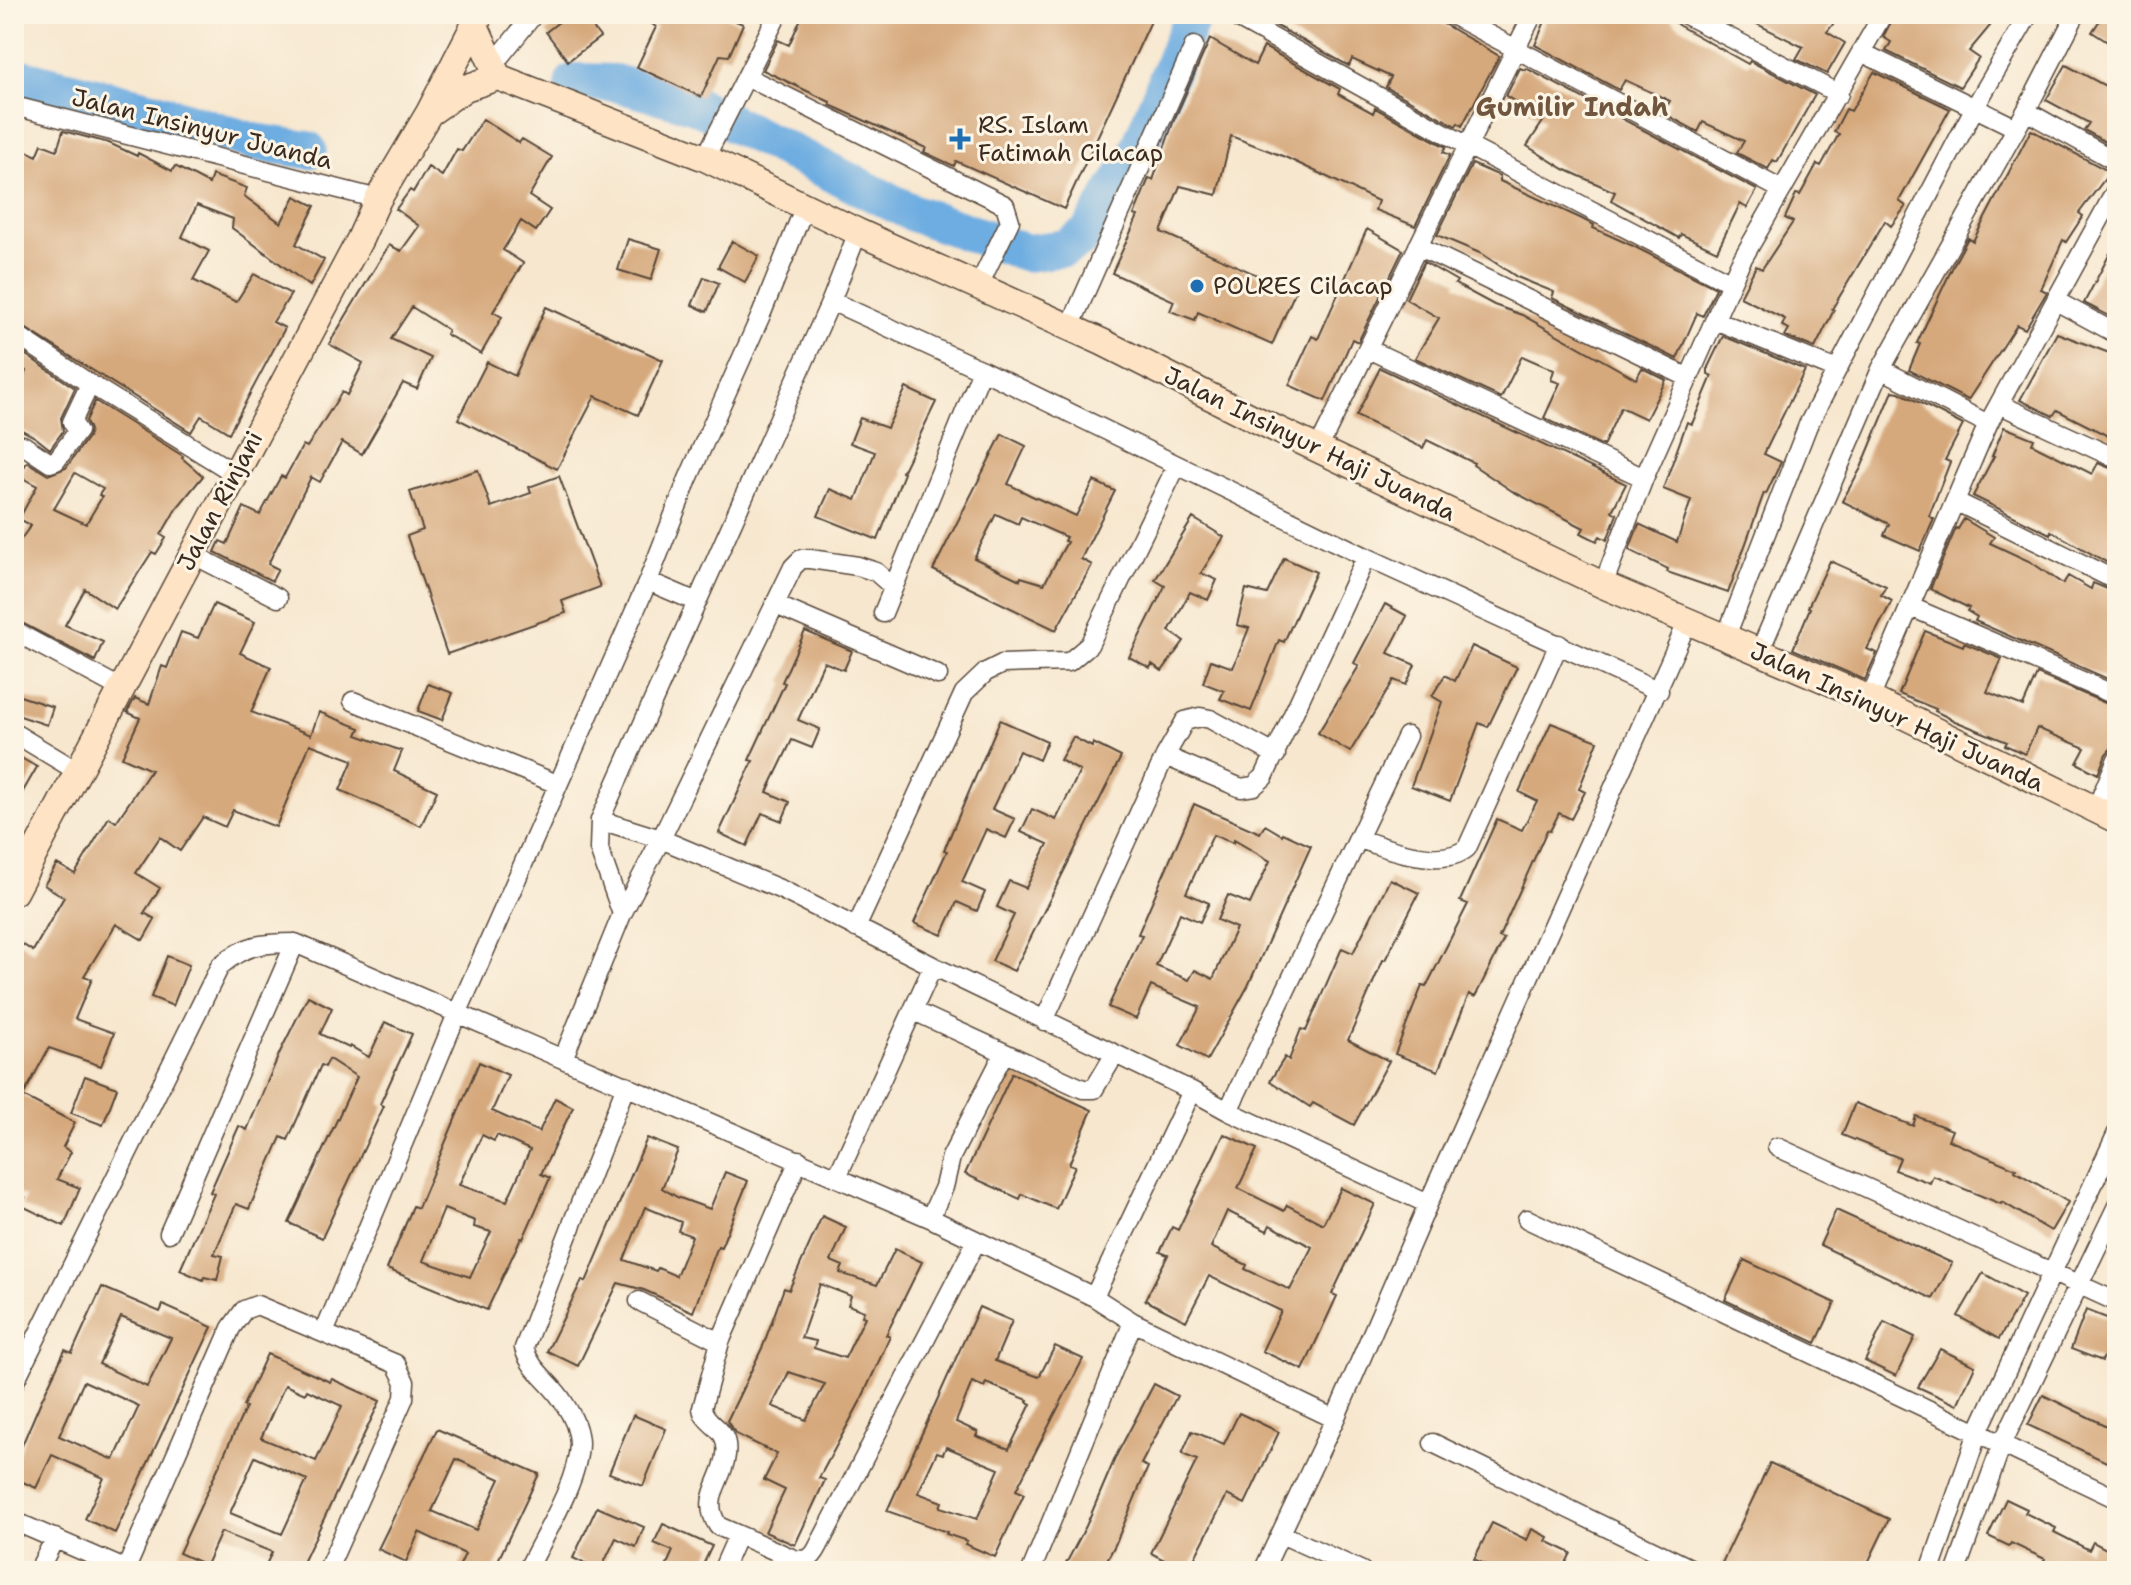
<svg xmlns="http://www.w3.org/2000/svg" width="2131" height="1585" font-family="'Shantell Sans',sans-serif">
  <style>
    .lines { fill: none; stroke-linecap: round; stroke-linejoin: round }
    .river { stroke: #6eade1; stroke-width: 38 }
    .building { fill: #d6a97d; fill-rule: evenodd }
    .street-casing { stroke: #574639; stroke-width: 21 }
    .secondary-casing { stroke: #574639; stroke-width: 29 }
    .street { stroke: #fff; stroke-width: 18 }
    .secondary { stroke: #fee4c5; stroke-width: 26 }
    .poi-dot { fill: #1f6fb2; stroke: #fcf5e5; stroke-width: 3 }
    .labels { text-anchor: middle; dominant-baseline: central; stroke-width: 6; stroke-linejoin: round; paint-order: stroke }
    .poi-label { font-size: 24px; fill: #3b2a1e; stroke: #fcf5e5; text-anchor: start }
    .street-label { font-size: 24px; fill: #3b2a1e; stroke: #fcf5e5 }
    .neighbourhood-label { font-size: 26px; font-weight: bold; fill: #71563f; stroke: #fcf5e5 }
  </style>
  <rect width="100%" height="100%" fill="#fcf5e5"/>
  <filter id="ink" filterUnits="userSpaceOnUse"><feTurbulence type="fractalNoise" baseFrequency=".0125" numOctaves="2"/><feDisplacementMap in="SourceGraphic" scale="16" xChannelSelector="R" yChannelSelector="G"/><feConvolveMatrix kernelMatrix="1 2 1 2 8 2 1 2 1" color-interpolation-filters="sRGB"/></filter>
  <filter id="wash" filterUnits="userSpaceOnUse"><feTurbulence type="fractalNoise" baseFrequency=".006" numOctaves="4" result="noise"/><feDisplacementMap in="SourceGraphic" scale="32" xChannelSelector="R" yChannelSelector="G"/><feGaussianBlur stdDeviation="1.8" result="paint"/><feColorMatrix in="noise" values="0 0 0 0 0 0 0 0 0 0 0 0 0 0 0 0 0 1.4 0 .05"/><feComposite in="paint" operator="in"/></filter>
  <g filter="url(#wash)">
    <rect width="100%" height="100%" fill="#f7e7cf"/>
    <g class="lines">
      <!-- river -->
      <path class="river" d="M14 76 156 111 254 142 308 150
        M574 82 615 83 695 105 913 213 1027 253 1065 248 1088 234 1136 156 1193 14"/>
    </g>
    <g id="blocks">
      <!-- building -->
      <path class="building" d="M569 14H582L600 37 568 61 546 32Z
        M639 14H719L743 24 729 56 720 55 701 97 637 67 656 27Z
        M803 14H1142L1152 19 1064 209 956 161 954 166 924 152 926 148 830 105V102L763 70 778 40 789 45Z
        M1255 14H1426L1499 56 1462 126 1458 123 1456 126 1386 87 1391 77 1352 59 1349 66Z
        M1548 14H1667L1678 25 1748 64 1750 61 1815 95 1777 162 1773 160 1768 169 1737 153 1744 141 1703 122 1698 132 1663 113 1670 101 1625 80 1619 90 1535 45Z
        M1737 14H1841L1827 32 1845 43 1827 74 1796 59 1803 47Z
        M1895 14H2000L1969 51 1979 58 1960 87 1886 51 1891 42 1883 37Z
        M2104 14H2117V48L2092 32Z
        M1210 39 1255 65 1264 47 1340 89 1338 94 1373 113 1375 108 1446 147 1443 152 1450 155 1415 226 1375 210 1378 201 1285 157 1231 136 1217 195 1180 186 1161 232 1295 292 1272 345 1198 312 1195 320 1170 311 1174 301 1112 273 1138 216 1134 215 1149 178 1153 180 1174 120Z
        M2066 65 2117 92V148L2084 130 2089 123 2046 100Z
        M1520 68 1525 70 1526 68 1757 190 1747 208 1740 204 1717 251 1681 234 1679 238 1611 200 1615 192 1564 169 1527 146 1544 120 1506 96Z
        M1874 72 1950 109 1899 201 1906 206 1891 226 1885 221 1832 309 1834 310 1815 348 1785 336 1789 329 1782 326 1785 319 1740 297 1756 266 1762 269 1793 222 1785 218 1796 194 1800 195 1817 164 1821 166 1839 134 1834 132 1846 109 1851 111Z
        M483 119 519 143 522 139 552 157 529 196 550 210 536 231 521 221 503 250 523 263 493 312 502 317 481 354 446 334 448 330 412 307 391 339 431 358 417 389 403 383 362 454 342 442 320 482 311 477 268 564 278 569 272 581 215 552 220 541 227 544 244 507 260 515 281 476 285 478 303 445 307 447 342 392 347 395 363 363 329 344 389 245 401 251 419 226 396 209 410 190 413 192 428 167 442 176 457 149 462 151Z
        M2031 130 2110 172 2079 213 2083 216 2066 242 2063 240 2041 289 2047 292 2025 329 2017 325 1968 400 1909 370 1920 344 1917 343 1955 262 1968 238 1973 241Z
        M63 131 109 143 137 156 138 153 172 171 175 166 209 184 212 175 247 188 244 196 281 223 295 196 315 206 296 244 324 260 310 286 232 228 233 219 197 205 182 237 209 251 193 280 236 302 254 274 291 294 273 322 285 328 229 433 201 416 191 432 14 321V145L37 156 42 144 57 150Z
        M1472 164 1500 176V181L1580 218 1594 225 1593 228 1633 246 1716 288 1703 316 1697 313 1677 359 1552 298 1554 292 1517 277 1482 254 1437 235Z
        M1367 229 1403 250 1358 342 1352 339 1325 401 1289 385 1312 336 1318 339Z
        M628 239 661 249 651 280 618 270Z
        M2117 240V320L2084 303Z
        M732 241 759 256 745 282 718 267Z
        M1424 262 1457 281 1455 284 1494 305 1522 315 1636 379 1642 368 1666 380 1646 419 1621 407 1603 446 1544 418 1560 383 1551 380 1554 370 1522 356 1501 398 1415 358 1439 318 1406 299Z
        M704 277 719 283 707 312 692 305Z
        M546 307 663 360 638 415 595 396 557 469 458 419 487 362 515 376Z
        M2057 333 2117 356V446L2110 442 2112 438 2057 410 2053 416 2020 400Z
        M1723 336 1805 370 1764 454 1781 462 1766 494 1764 493 1728 593 1667 572 1668 569 1629 550 1639 524 1677 542 1691 500 1663 489 1687 422 1692 424 1712 376 1708 374V367Z
        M14 347 75 388 61 418 63 431 50 449 35 437 14 426V401L26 371 14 365Z
        M1380 368 1626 484 1612 511 1617 514 1607 540 1600 536 1597 541 1581 533 1584 528 1512 491 1473 465 1474 463 1427 440 1423 448 1356 416Z
        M906 388 936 402 902 472 904 473 878 540 818 516 830 489 856 500 875 452 850 443 860 418 887 428Z
        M1893 391 1899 392 1963 425 1945 460 1950 462 1929 516 1934 519 1920 551 1884 535 1889 524 1842 501 1861 468Z
        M95 401 183 456 182 458 203 476 176 509 161 535 166 538 156 554 152 552 115 609 85 589 65 625 103 642 95 661 14 619V549L31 525 19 519 37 486 19 476 27 462 48 475 66 468 88 437 90 430 86 421ZM75 473 103 489 99 495 102 497 86 524 54 509Z
        M2004 427 2034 439 2032 444 2092 474 2098 463 2117 471V568L2051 531 2050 534 1973 496 1994 456H1992Z
        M1002 434 1026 446 1008 484 1030 495 1076 516 1094 481 1115 491 1081 559 1092 565 1056 630 933 570ZM996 514 1018 524 1021 517 1066 537 1064 541 1067 542 1044 584 1021 577 1020 580 974 558Z
        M478 470 491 507 531 493 529 487 559 476 600 587 562 601 566 613 447 654 407 536 423 530 410 492Z
        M1193 518 1224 537 1201 573 1217 580 1208 600 1190 592 1169 631 1184 641 1162 671 1152 664 1150 668 1129 657 1165 586 1155 580Z
        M1964 519 1994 537 1990 543 2031 562 2063 584 2068 576 2091 589 2093 583 2117 593V683L1975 621 1977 617 1967 611 1969 608 1930 589 1956 528 1958 529Z
        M1284 558 1316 572 1284 642 1279 640 1251 711 1220 699 1224 691 1203 683 1211 660 1233 668 1249 628 1237 625 1246 589 1267 594Z
        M1830 561 1886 586 1881 595 1892 601 1867 649 1877 653 1865 680 1793 649 1810 608 1808 607Z
        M214 604 255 622 240 653 271 667 251 712 311 735 319 712 360 728 357 735 402 751 394 771 437 791 421 826 340 790 353 760 310 744 276 827 233 810 225 827 203 817 180 851 160 837 136 873 160 888 144 913 155 919 143 940 116 924 84 976 92 979 75 1019 114 1033 101 1066 49 1048 23 1096 75 1123 63 1147 71 1152 57 1179 80 1188 64 1226 22 1206 25 1197 14 1191V939L33 951 64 897 44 885 57 864 75 874 109 817 116 822 151 770 122 757 140 718 127 712 135 698 149 704 162 666 167 668 181 632 198 638Z
        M1385 604 1407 616 1388 653 1415 665 1406 685 1394 680 1350 752 1318 733 1359 666 1354 663Z
        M805 631 852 651 844 670 824 662 798 720 820 729 812 748 792 740 767 792 790 802 782 821 762 813 747 846 719 833 753 761 749 760 785 683 782 682Z
        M1925 631 1963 646 1964 643 2002 659 1987 692 2023 706 2037 674 2117 708V742L2106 754 2098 774 2077 763 2085 748 2037 728 2025 754 2005 745 2007 742 1955 721 1935 711 1936 709 1899 694Z
        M1472 646 1517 667 1488 727 1479 723 1450 801 1411 786 1442 702 1432 696 1445 675 1455 681Z
        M428 684 453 693 442 720 418 711Z
        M14 694 53 707 47 725 14 714Z
        M1000 720 1047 741 1039 760 1019 751 992 809 1015 819 1006 838 986 829 962 882 985 892 977 911 957 902 942 935 914 923 947 851 944 850Z
        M1551 723 1598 741 1579 789 1585 792 1571 819 1559 813 1550 831 1547 830 1499 937 1504 939 1475 997 1469 994 1438 1071 1395 1054 1422 986 1426 987 1468 904 1460 901 1497 819 1522 830 1537 801 1519 792Z
        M1073 737 1092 747 1093 743 1121 757 1014 971 992 961 1014 915 997 907 1009 881 1026 888 1048 844 1021 832 1032 809 1056 820 1080 771 1060 760Z
        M14 754 37 767 14 807Z
        M1194 804 1260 833 1265 825 1282 835 1283 833 1311 846 1248 986 1207 1060 1180 1045 1200 1007 1151 986 1136 1019 1108 1007 1142 935 1138 934ZM1213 835 1233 843 1234 840 1270 861 1250 904 1228 895 1217 920 1236 928 1213 979 1195 970 1189 980 1156 966 1180 913 1200 922 1209 903 1186 893Z
        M1390 879 1419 893 1385 960H1383L1348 1040 1389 1061 1354 1125 1313 1103 1310 1107 1270 1081 1285 1057 1289 1060 1301 1029 1306 1031 1342 948 1353 953Z
        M167 956 189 965 173 1006 151 997Z
        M308 996 332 1008 320 1034 349 1048 350 1046 369 1057 385 1022 412 1034 380 1104 384 1106 322 1238 289 1223 357 1077 329 1059 325 1067 321 1065 288 1140 281 1137 249 1209 236 1204 214 1254 223 1256 217 1280 204 1277 203 1280 180 1270 214 1194 210 1192 239 1126 247 1130 280 1052Z
        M479 1062 508 1075 492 1111 539 1132 555 1098 573 1107 541 1174 550 1178 523 1239 521 1238 487 1310 387 1269 413 1206 418 1208ZM482 1135 494 1141 497 1135 530 1150 507 1201 459 1185ZM444 1209 475 1221 474 1227 491 1232 470 1277 423 1261Z
        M1012 1073 1092 1110 1069 1164 1075 1166 1056 1209 1022 1194 1020 1199 965 1174Z
        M85 1076 117 1088 103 1125 71 1113Z
        M1855 1103 1913 1126 1916 1116 1952 1130 1948 1140 2016 1169 2015 1171 2068 1202 2051 1231 2002 1202 2001 1204 1933 1176 1930 1183 1895 1170 1900 1158 1842 1135Z
        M1224 1134 1257 1149 1238 1188 1284 1211 1287 1205 1323 1224 1341 1188 1375 1204 1332 1294 1337 1296 1303 1370 1262 1351 1281 1311 1209 1276 1186 1321 1145 1300 1168 1255 1160 1252 1172 1227 1178 1230ZM1227 1211 1267 1231 1270 1225 1312 1247 1290 1290 1245 1269 1247 1265 1211 1247Z
        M647 1138 678 1150 662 1188 677 1197 710 1209 725 1172 748 1181 721 1247 718 1246 693 1312 644 1290 618 1283 578 1366 547 1351 582 1280 586 1282ZM645 1207 681 1222 678 1231 692 1236 676 1276 658 1268 656 1271 624 1260Z
        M1836 1210 1952 1263 1933 1299 1820 1245Z
        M822 1216 846 1227 831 1261 843 1266 840 1273 877 1285 895 1249 922 1262 886 1335 890 1337 861 1400 819 1478 825 1480 795 1545 765 1532 785 1490 764 1480 777 1454 736 1434 727 1421 763 1346 784 1288 789 1290ZM820 1284 851 1296 848 1305 864 1311 862 1316 865 1317 845 1358 814 1348 816 1341 801 1338ZM789 1372 825 1384 806 1420 772 1406Z
        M1744 1260 1835 1303 1816 1343 1725 1300Z
        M1983 1273 2024 1296 1999 1339 1958 1316Z
        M102 1287 160 1312 163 1305 212 1327 115 1533 85 1519 104 1478 52 1455 36 1488 14 1478V1464L41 1401 65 1350 72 1353ZM121 1317 171 1338 147 1387 99 1364ZM84 1381 139 1406 114 1460 59 1436Z
        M979 1307 1012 1321 995 1361 1039 1377 1055 1346 1083 1359 1016 1490 1024 1494 995 1557 965 1544 967 1541 946 1534 947 1532 887 1511ZM972 1382 984 1387 986 1383 1028 1400 1027 1402 1031 1404 1009 1449 976 1436 978 1432 956 1422ZM946 1447 999 1469 977 1519 940 1507 942 1502 918 1493 937 1452 943 1454Z
        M2086 1310 2117 1322V1359L2105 1354 2102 1361 2071 1349Z
        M1884 1322 1915 1337 1896 1376 1865 1361Z
        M1940 1349 1975 1366 1957 1405 1918 1387Z
        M267 1354 330 1382 332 1379 380 1401 299 1571H263L272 1552 221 1532 206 1565 179 1553 246 1407 243 1406ZM285 1385 305 1394 307 1390 342 1406 316 1461 261 1438ZM255 1457 307 1480 282 1534 230 1513Z
        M1154 1384 1177 1396 1141 1464 1148 1467 1115 1545 1101 1571H1062L1086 1526 1116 1456Z
        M2043 1395 2117 1431V1467L2028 1425Z
        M1239 1413 1279 1432 1245 1504 1227 1495 1188 1571H1160L1166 1561 1151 1553 1197 1460 1182 1454 1192 1431 1224 1444Z
        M633 1415 666 1429 643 1486 609 1473Z
        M437 1429 539 1474 493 1571H457L465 1554 419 1532 406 1562 378 1549ZM456 1459 500 1479 476 1530 432 1511Z
        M1770 1463 1889 1519 1864 1571H1728L1720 1567Z
        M2006 1499 2027 1509 2025 1513 2056 1528 2054 1532 2089 1550 2093 1542 2112 1552 2103 1571H2054L2042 1565 2045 1559 2011 1543 2009 1546 1988 1536Z
        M597 1507 644 1527 636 1547 616 1538 600 1571 573 1558Z
        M1492 1523 1527 1540 1532 1529 1548 1537 1546 1541 1571 1553 1562 1571H1498L1474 1559Z
        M663 1524 712 1546 700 1571H664L673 1551 654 1543Z"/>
    </g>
  </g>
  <g filter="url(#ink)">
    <use href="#blocks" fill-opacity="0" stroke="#574639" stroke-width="2"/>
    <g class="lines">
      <!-- street casing -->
      <g class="street-casing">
        <path id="street" d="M1230 14 1468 146 1731 283
          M1450 14 1782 190
          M1684 14 1839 94
          M1861 52 2016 128
          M493 65 534 14
          M747 77 1005 205 1010 221 979 285
          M14 106 378 199
          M2026 111 2117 162
          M705 158 778 14
          M1418 246 1689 378
          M831 301 982 370 1366 557 1659 691
          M2056 301 2117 334
          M1715 320 1837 370
          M1070 327 1194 46
          M14 333 90 384 234 473
          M1368 349 1644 478
          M1881 369 1988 424
          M2001 405 2117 459
          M23 445 50 463 56 461 78 431 72 422 90 384
          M1318 449 1533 14
          M1957 502 2117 581
          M192 554 278 598
          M648 581 697 602
          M1603 585 1644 478 1740 263 1883 14
          M776 605 938 675
          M1911 607 2117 696
          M883 613 982 370
          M14 631 120 688
          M1725 639 1808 425 1975 107 2029 14
          M1759 653 1881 369 2026 111 2076 14
          M1870 699 1988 424 2117 188
          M353 701 557 784
          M14 733 77 771
          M1165 756 1241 788 1254 786 1264 777 1366 557
          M2096 809 2117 759
          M600 820 661 839 782 890 933 966 837 1177
          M1358 838C1386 849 1442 869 1467 848L1559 644
          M622 914 599 849 600 820 831 301 858 232
          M856 928 964 693 986 672 1002 664 1069 662 1089 645 1176 467
          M933 966 1192 1091 1094 1297
          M914 1011 1083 1089H1094L1115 1054
          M1044 1021 1165 756 1185 721 1200 717 1210 719 1276 755
          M563 1059 622 914 661 839 793 567 801 559H810L858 566 876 572 893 587
          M1192 1091 1228 1111 1428 1204
          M1228 1111 1407 736
          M1777 1147 2117 1302
          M930 1218 944 1187 951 1157 1003 1055
          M1527 1219 2117 1499
          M169 1233 295 943
          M639 1301 720 1342 799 1160
          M324 1333 457 1014 648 581 688 479 761 315 805 206
          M720 1342 702 1408C705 1427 730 1426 726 1455 723 1482 700 1498 718 1526L794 1559C807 1561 812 1559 818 1547L976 1242
          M14 1383 220 966C245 944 262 943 295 943L930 1218 1094 1297 1133 1322 1335 1419 1263 1571
          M1335 1419 1428 1204 1687 623
          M1433 1443 1696 1571
          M14 1521 129 1571
          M1281 1534 1362 1571
          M126 1569 231 1328 244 1310 257 1305 396 1364 405 1382 404 1398 327 1571
          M38 1571 55 1538
          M527 1571C544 1535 578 1483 579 1444 579 1429 572 1415 564 1403 552 1382 531 1372 524 1348L626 1085
          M722 1571 738 1535
          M1031 1571 1133 1322
          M1930 1571 1978 1432 2117 1133
          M1956 1571 2002 1444 2117 1206"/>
      </g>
      <!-- secondary casing -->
      <g class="secondary-casing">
        <path id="secondary" d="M474 23 498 77
          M498 77 705 158 858 232 1102 342 1253 418 1603 585 1870 699 2117 820
          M432 111 465 88 498 77
          M14 892 360 239 378 199 429 113 480 14"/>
      </g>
      <!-- street -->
      <use href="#street" class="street"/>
      <!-- secondary -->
      <use href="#secondary" class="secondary"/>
    </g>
  </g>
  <!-- markers -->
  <g class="poi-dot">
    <path d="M956 127h8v8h8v8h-8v8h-8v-8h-8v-8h8z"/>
    <circle cx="1197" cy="286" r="8"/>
  </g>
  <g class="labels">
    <!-- poi labels -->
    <g class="poi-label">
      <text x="978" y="125">RS. Islam<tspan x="978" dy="28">Fatimah Cilacap</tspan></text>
      <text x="1213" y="286">POLRES Cilacap</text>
    </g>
    <!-- street labels -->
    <g class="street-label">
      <text transform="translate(202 129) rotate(14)">Jalan Insinyur Juanda</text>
      <text transform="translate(1310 444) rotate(26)">Jalan Insinyur Haji Juanda</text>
      <text transform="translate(220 501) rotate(-62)">Jalan Rinjani</text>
      <text transform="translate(1897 717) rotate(25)">Jalan Insinyur Haji Juanda</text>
    </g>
    <!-- neighbourhood labels -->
    <g class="neighbourhood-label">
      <text x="1572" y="106">Gumilir Indah</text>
    </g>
  </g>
  <!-- margin -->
  <rect width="2131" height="1585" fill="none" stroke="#fcf5e5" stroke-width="48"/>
</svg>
